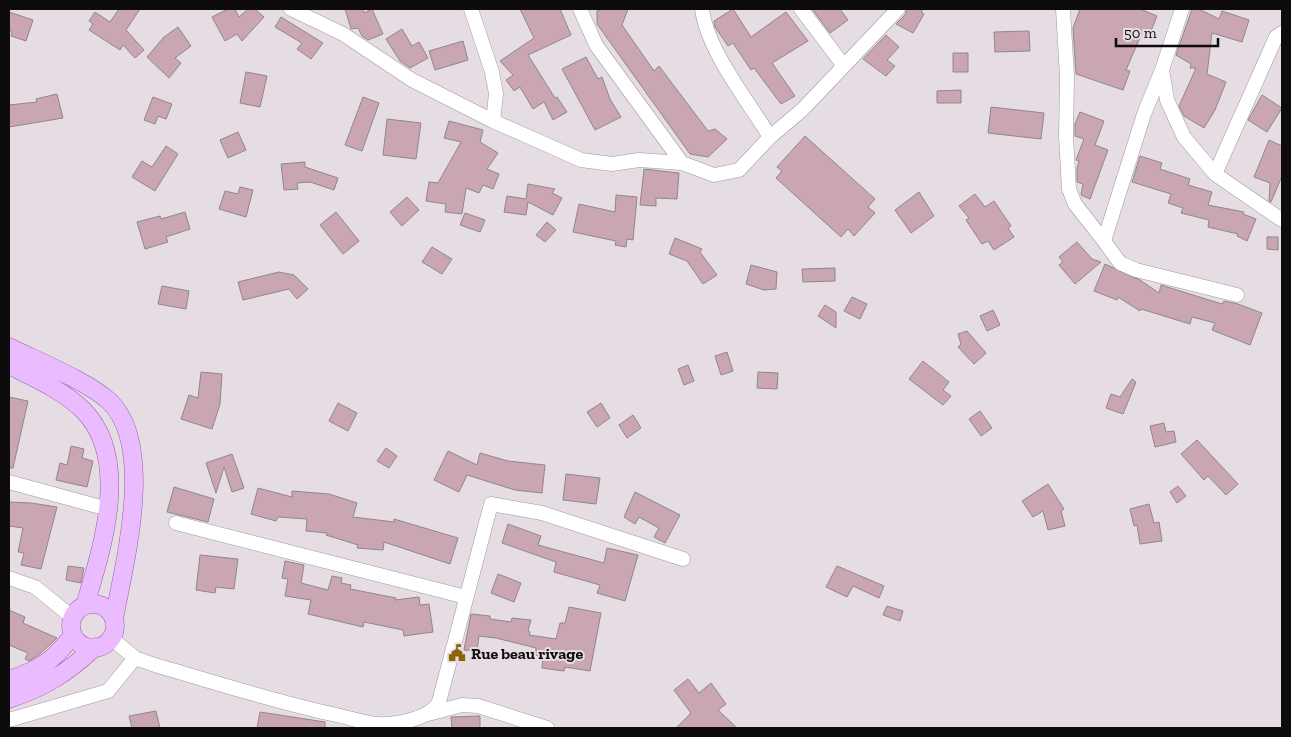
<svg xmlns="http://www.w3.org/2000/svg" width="1291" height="737" font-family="'Zilla Slab',serif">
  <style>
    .building { fill: #c9a6b2; stroke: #908789 }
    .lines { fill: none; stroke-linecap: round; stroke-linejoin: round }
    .minor-casing { stroke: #a0989d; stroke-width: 15 }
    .major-casing { stroke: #9460aa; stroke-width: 19 }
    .minor { stroke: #fff; stroke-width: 14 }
    .major { stroke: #eabbfe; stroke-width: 18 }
    .labels { text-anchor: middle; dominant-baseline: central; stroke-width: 4; stroke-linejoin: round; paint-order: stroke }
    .poi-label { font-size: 16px; font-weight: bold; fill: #0e0b0d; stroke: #e5dde3; text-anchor: start }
  </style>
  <rect width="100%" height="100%" fill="#e5dde3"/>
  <!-- building -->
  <path class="building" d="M119 9H140L126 30 144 50 135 58 123 45 120 50 89 30 93 24 89 21 95 12 110 22Z
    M228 9H235L239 17 248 9H255L264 17 242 41 237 34 225 41 212 17Z
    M345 9H363L364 13 372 9 383 34 368 40 362 36 358 28 351 29Z
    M520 9H560L571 35 528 55 555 98 557 97 567 112 553 120 544 102 533 109 520 87 514 91 506 80 513 75 500 61 534 38Z
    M601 9H628L622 25 654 71 659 66 708 131 715 129 727 139 708 157 690 154 597 24V11Z
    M733 9 751 37 786 12 808 41 772 63 795 96 781 104 754 68 751 70 733 43 728 46 715 27 714 21Z
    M812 9H840L848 20 830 33Z
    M907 9H923L921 12 924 14 913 33 896 24 905 15Z
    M1080 9H1140L1157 16 1149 36 1142 33 1126 70 1130 71 1123 90 1076 74 1073 28Z
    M1192 9H1199L1219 19 1222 11 1249 20 1242 42 1212 33 1207 74 1226 82 1215 110 1204 128 1184 116 1179 106 1196 68H1190L1191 64 1176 55Z
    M9 12 33 20 26 41 11 36 12 32 9 30Z
    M281 17 323 43 311 59 297 49 302 43 275 27Z
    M178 27 191 46 175 58 181 63 169 78 147 57 164 37Z
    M402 29 412 46 419 42 428 58 410 68 400 61 386 39Z
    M1029 31 1030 51 995 52 994 32Z
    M886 35 899 47 887 60 895 66 886 76 863 59Z
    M463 41 468 60 435 70 429 51Z
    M953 53H968V72H953Z
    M586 57 598 79 602 77 610 99 621 117 595 130 562 69Z
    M246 72 267 76 260 107 240 103Z
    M961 90V103H937V91Z
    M57 94 63 118 9 127V105L37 102 36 99Z
    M1262 95 1282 108 1267 132 1248 120Z
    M153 97 172 104 166 119 158 116 155 124 144 120Z
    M363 97 379 103 362 151 345 145Z
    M991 107 1044 113 1041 139 988 133Z
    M1080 112 1104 121 1095 145 1108 150 1090 199 1081 195 1083 184 1077 182V168L1079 161 1076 160 1084 139 1075 136V124Z
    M387 119 421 123 416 159 383 155Z
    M449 121 483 130 480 142 498 153 487 169 499 174 493 189 483 185 479 193 466 188 462 214 445 212 446 204 426 201 429 182 438 183 461 142 444 138Z
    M238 132 246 150 228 158 220 140Z
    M805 136 875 199 868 207 875 213 854 236 848 229 841 237 776 178 782 171 777 167Z
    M1269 140 1282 146V176L1271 202 1269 201 1270 183 1254 177Z
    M166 146 178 154 155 191 132 177 142 161 152 167Z
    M1140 156 1162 163 1160 169 1190 179 1188 185 1212 192 1208 205 1244 212 1243 214 1256 219 1247 241 1237 236 1238 234 1208 227 1209 220 1181 213 1183 208 1168 203 1171 194 1132 182Z
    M305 162V167L338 178 334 190 310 182 297 183 298 189 284 190 281 164Z
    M644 169 679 173 677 199 656 198V206L640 205Z
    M528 184 555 189 552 193 562 198 553 215 528 202 526 215 504 212 507 196 526 199Z
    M240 187 253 190 246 217 219 209 225 191 238 194Z
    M919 192 934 216 911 233 895 210Z
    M975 194 985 207 994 201 1011 226 1008 228 1014 237 994 250 988 241 982 244 966 220 969 218 959 206Z
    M616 195 637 197 633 240 627 239 626 247 615 245 616 241 573 232 579 204 615 212Z
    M407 197 419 210 402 226 390 212Z
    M185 212 190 229 166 237 168 242 145 249 137 222 160 216 161 219Z
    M336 212 359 241 343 254 320 225Z
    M465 213 485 220 480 232 460 225Z
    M547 222 556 230 545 242 536 235Z
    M1267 237H1278V250L1267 249Z
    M675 238 702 249 700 252 717 275 703 284 687 261 669 254Z
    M1077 242 1092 259 1101 262 1075 284 1059 265 1063 262 1059 257Z
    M432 247 452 259 442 274 422 262Z
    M1105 264 1140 280 1159 293 1161 285 1222 304 1224 301 1238 304 1262 313 1250 345 1212 330 1215 323 1192 317 1190 324 1141 309 1140 311 1118 297 1117 300 1094 291Z
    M751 265 777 272 776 289 764 290 746 284Z
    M835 268V281L803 282 802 269Z
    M279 272 294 275 308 289 297 299 289 289 243 300 238 282Z
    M162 286 189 291 186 309 158 304Z
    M852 297 867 304 860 319 844 311Z
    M825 305 836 312V328L818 316Z
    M993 310 1000 325 987 331 980 316Z
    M967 331 986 353 974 364 958 347 961 344 958 334Z
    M727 352 733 371 721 375 715 356Z
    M923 361 949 382 943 390 951 396 943 405 909 379Z
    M688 365 694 381 684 385 678 369Z
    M201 372 222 374 220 404 212 429 181 419 189 395 198 398Z
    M758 372 778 373 777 389 757 388Z
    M1132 379 1136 382 1123 414 1106 408 1111 394 1120 397Z
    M9 397 28 401 13 468H9Z
    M338 403 357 413 348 431 329 421Z
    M601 403 610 418 597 427 587 412Z
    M980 411 992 428 981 436 969 419Z
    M633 415 641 428 627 438 619 425Z
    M1164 423 1166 432 1174 431 1176 442 1155 447 1150 426Z
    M1197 440 1238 484 1226 495 1208 476 1204 480 1181 454Z
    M71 446 84 449 82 458 93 461 87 487 56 480 60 463 67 465Z
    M386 448 397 456 389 468 377 461Z
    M448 451 477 465 480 453 508 461 545 465 542 493 515 490 467 475 459 492 434 480Z
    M232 454 244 488 232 492 224 467 216 493 206 463Z
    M566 474 600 478 596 504 563 500Z
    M1048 484 1064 509 1061 511 1065 526 1048 530 1043 511 1033 517 1022 501Z
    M1178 486 1186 496 1177 503 1170 492Z
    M174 487 214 499 208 522 167 512Z
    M258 488 292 497V491L329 494 357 503 353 517 394 522V519L458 538 450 564 384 542 383 550 357 548 358 545 326 535 327 533 306 531 307 519 278 517 276 521 251 514Z
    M635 492 680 515 665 543 654 537 659 528 639 517 635 524 624 517Z
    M9 502 31 503 57 507 41 569 21 565 24 553 18 552 23 528 9 526Z
    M1149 504 1154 523 1159 522 1162 541 1140 544 1137 525 1134 526 1130 509Z
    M508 524 541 536 538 545 604 563 607 548 638 555 625 601 597 593 600 585 554 572 556 562 502 543Z
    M200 555 238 559 234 589 216 587 215 593 196 590Z
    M285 561 304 565 301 583 328 590 332 576 342 578 341 583 351 585 350 589 396 598 395 600 419 597 420 605 429 604 433 632 404 636 403 630 364 622 363 627 308 614 311 600 285 596 288 579 282 578Z
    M68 566 84 568 81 583 66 580Z
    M837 566 884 586 879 598 853 586 847 597 826 587Z
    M498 574 521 583 514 602 491 593Z
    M887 606 903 611 900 621 883 615Z
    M569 607 601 613 590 671 565 667 564 671 542 668 543 656 535 655 536 648 496 638 479 636 477 651 464 650 471 614 490 616V619L511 622 512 618 531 620 528 631 530 632 529 635 556 639 560 623H565Z
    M9 610 25 617 23 623 57 638 39 655 29 661 25 659 28 653 9 645Z
    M688 679 699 693 711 683 726 704 718 710 737 728H676L691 713 674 690Z
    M156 711 160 728H132L129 716Z
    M260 712 325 722V728H257Z
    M480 716V728H452L451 717Z"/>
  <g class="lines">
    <!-- minor casing -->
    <g class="minor-casing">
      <path id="minor" d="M291 9 343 34 412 80 493 121 581 160 612 164 639 160 682 163 714 175 739 170 770 137 803 109 898 9
        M471 9 492 72 496 94 493 121
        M580 9 596 45 682 163
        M702 9C707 50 748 101 770 137
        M801 9 844 66
        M1063 9 1067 77 1066 136 1069 189 1075 204 1104 241
        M1182 9 1162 70 1167 100 1184 137 1215 174 1282 220
        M1162 70 1144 114 1104 241 1120 263 1136 270 1237 295
        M1215 174 1276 37 1282 33
        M9 482 108 509
        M176 523 466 597
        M9 578 35 587 72 617
        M111 638 135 658 155 665C214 682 272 701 332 714 347 717 363 723 377 724 396 725 430 719 439 702L491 504 542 513 683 559
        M428 714 462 705 478 706 547 728
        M9 720 108 691 135 658"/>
    </g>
    <!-- major casing -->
    <g class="major-casing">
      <path id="major" d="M9 347C37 361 87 381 109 401 156 445 124 564 114 619
        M9 365C34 378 63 390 84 411 131 460 102 549 85 605
        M71 626a22 22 0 1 1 44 0a22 22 0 1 1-44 0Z
        M9 680C41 669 52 662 73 635
        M9 699C45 687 67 673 95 647"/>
    </g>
    <!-- minor -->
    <use href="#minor" class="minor"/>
    <!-- major -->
    <use href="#major" class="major"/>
  </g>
  <!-- icons -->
  <defs>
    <g id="civic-bare" transform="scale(1.35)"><path d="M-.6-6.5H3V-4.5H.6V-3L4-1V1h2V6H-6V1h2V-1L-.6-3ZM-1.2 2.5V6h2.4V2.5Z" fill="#8c6405" stroke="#e5dde3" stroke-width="2.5" paint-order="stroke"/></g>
  </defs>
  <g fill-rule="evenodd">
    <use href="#civic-bare" x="457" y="653"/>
  </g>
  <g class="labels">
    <!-- poi labels -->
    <g class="poi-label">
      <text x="471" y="653">Rue beau rivage</text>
    </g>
  </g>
  <!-- border -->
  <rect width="1291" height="737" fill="none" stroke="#0e0b0d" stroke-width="20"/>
  <!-- scale -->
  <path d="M1116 38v8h102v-8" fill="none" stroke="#0e0b0d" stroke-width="2.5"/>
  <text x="1124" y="38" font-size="15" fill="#0e0b0d" stroke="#e5dde3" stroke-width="4" paint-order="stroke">50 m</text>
</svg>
